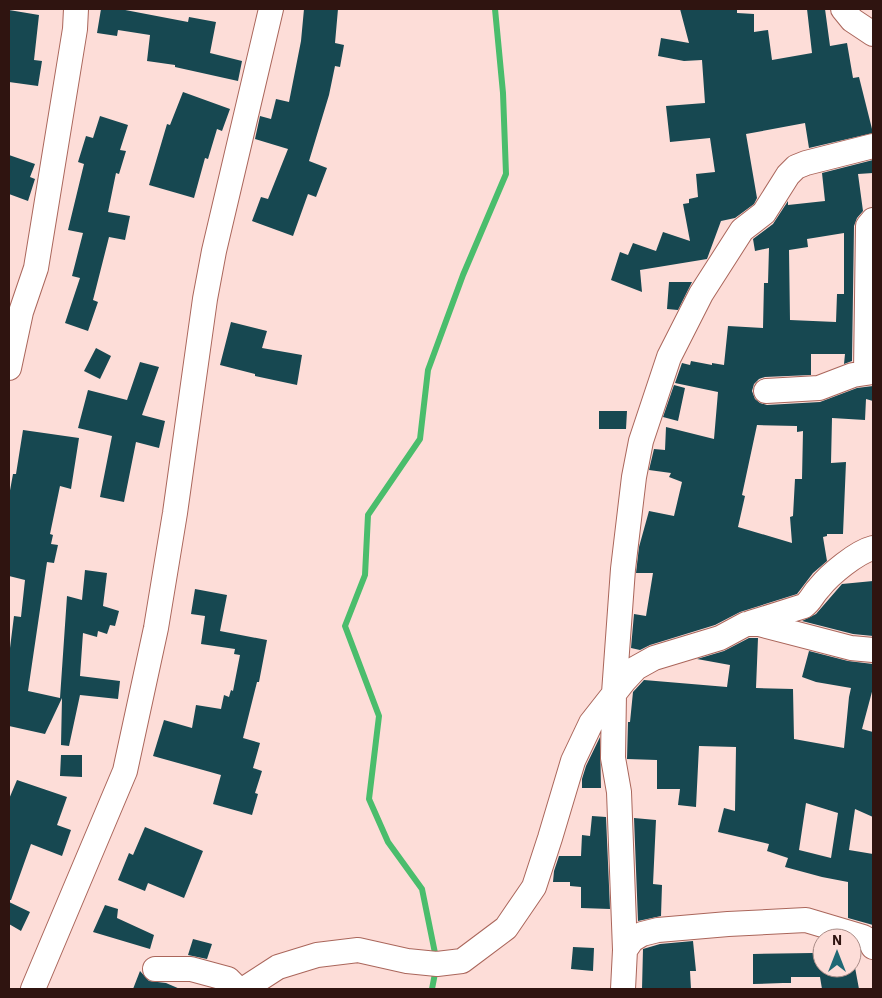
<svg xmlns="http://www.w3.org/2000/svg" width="882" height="998" font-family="'IBM Plex Sans',sans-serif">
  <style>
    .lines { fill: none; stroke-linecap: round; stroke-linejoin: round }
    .stream { stroke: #4abd6c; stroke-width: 6 }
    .building { fill: #174851; fill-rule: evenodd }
    .street-casing { stroke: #aa665b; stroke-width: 26 }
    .street { stroke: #fff; stroke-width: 24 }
  </style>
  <rect width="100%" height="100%" fill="#fdddd8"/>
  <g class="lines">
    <!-- stream -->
    <path class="stream" d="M436 958 422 889 388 842 369 799 379 716 345 626 365 575 368 515 420 439 428 370 463 275 506 174 503 93 495 9
      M432 989 436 968"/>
  </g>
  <!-- building -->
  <path class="building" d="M101 9H120L188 22 189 17 216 22 210 53 242 61 238 81 175 67V65L147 61 150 35 118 30 117 36 97 33Z
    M304 9H338L335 43 344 45 340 67 335 66 329 95 309 161 327 168 316 197 308 194 293 236 252 221 261 197 268 199 288 149 255 139 260 116 271 119 276 99 289 102 301 41Z
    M680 9 737 10V13L754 14V32L768 30 772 60 812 53 807 9H825L830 46 847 43 853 78 859 77 873 133 809 148 805 123 746 134 757 198 754 204 735 218 721 221 707 259 640 270 642 292 611 280 620 252 628 255 633 243 656 251 663 232 690 241 683 204 689 203V199L698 197 696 174 715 172 710 138 670 142 666 106 705 103 702 60 684 61 658 56 661 38 689 43Z
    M9 10 39 15 34 60 42 61 38 86 9 82Z
    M183 92 230 109 222 131 217 129 208 159 205 158 194 198 149 185 167 124 170 125Z
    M100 116 128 125 120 150 126 151 119 174 116 173 108 212 130 216 125 240 109 237 93 300 98 302 88 331 65 323 80 278 72 276 83 233 68 230 84 164 78 162 86 136 93 138Z
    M9 155 35 164 30 177 35 179 28 201 9 194Z
    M873 160V173L858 174 863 211 857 218 854 226 852 361 844 364 845 354H811V375L765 377 759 379 754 384 752 391 755 399 760 403 767 405 820 402 857 388 873 386V401L866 399 865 420 832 418 831 463 846 462 843 534H827V536L823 537 827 561 813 573 797 594 740 612 715 625 650 645 640 650 631 648 634 614 646 616 653 573H636L639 547 649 511 674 516 682 482 669 477 671 473 649 470 654 449 665 450 666 427 714 439 718 392 675 383 682 363 690 365 691 361 712 365V363L724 365 728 326 763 328 764 283H768L769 248 755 251 753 239 773 224 788 201V205L825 201 822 173ZM844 233V294H837L836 322 790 320 789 250 808 247 807 239ZM757 425 797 426V432L803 431 802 479H795L793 516 790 517 792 543 738 527 745 496 742 495Z
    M669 282H692L678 310 667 309Z
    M231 322 267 331 262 348 302 355 297 385 255 376V374L220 365Z
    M96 348 111 356 100 379 84 371Z
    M140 362 159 367 142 415 165 421 159 448 136 442 124 502 100 497 112 436 78 428 88 390 127 400Z
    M674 385 685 388 678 421 663 417Z
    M599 411H627L626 429H599Z
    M23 430 79 438 71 489 60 486 50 534 53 535 51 544 58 545 54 563 47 562 28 691 60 698 67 596 82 600 85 570 107 573 103 606 119 611 115 626 110 625 107 634 98 631 97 637 83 633 80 676 120 681 118 699 80 695 69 746 61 745 62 698 45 734 9 726V648H10L14 616 21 617 25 580 9 576V496L13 474H16Z
    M873 581V636L853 634 802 621 816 614 842 584Z
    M195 589 227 595 220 631 267 640 259 682H257L243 738 260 743 253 768 262 771 255 793 258 794 252 815 213 804 221 775 153 756 164 720 192 728 196 705 221 709 224 695 229 697 231 690 233 691 240 655 234 654 235 649 201 644 205 616 191 614Z
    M749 638H758L756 688 793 689 794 739 844 748 849 697 851 688 816 682 802 677 809 651 848 661 873 664V688L862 729 873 732V817L855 809 849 850 873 854V925L848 918V882L822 877 785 867 788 858 767 851 769 844 718 832 724 808 735 811 736 747 699 746 696 807 678 805 680 789H657V760L627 759 628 722H630L633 692 644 680 727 687 730 665 697 659 724 651ZM806 803 838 813 831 858 799 850Z
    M600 737 601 788H582V779L586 766Z
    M61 755H82V777L60 776Z
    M17 780 67 797 57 825 71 830 62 856 31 844 11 900H9V799Z
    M592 816 606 817 610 909 581 908V887L570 886V882H553L554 871 559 856H581L582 835 590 836Z
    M634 818 656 820 653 884 662 885 661 916 638 921Z
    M145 827 203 851 184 898 148 883 145 891 118 880 129 853 133 855Z
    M9 902 30 912 21 931 9 924Z
    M105 905 118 909 117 918 154 935 150 949 93 932Z
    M193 939 212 944 207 959 188 955Z
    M693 941 696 971H690L691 989H642L643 949 660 944Z
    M573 947 594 948 593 971 571 969Z
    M852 948 855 949 854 962 859 989H822L820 977H791V983H783L753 984V954L813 953V949H822V968H852Z
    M140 971 149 981 166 983 180 989H133Z"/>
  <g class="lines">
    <!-- street casing -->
    <g class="street-casing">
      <path id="street" d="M843 9 852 20 873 34
        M9 368 21 312 36 268 75 29 76 9
        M866 372 868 226 873 220
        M766 391 819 388 853 375 873 372
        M750 623 804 606C811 601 813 594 819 588 830 574 857 552 873 548
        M625 950 632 940 642 934 658 930 728 924 806 920 863 937 870 941 873 947
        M155 969H191L228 979 238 989
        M33 989 125 771 156 628 175 513 205 299 214 251 271 9
        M244 989 278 967 317 955 358 950 407 961 437 964 462 961 506 928 534 887 550 838 573 761 591 723 624 681 636 668 654 658 720 638 746 624H759L851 648 873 650
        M623 989 625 950 619 792 613 758 614 693 623 569 634 477 641 441 669 357 701 294 742 230 764 213 788 175 796 167 806 163 873 146"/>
    </g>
    <!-- street -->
    <use href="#street" class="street"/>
  </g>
  <!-- border -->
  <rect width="882" height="998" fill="none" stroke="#2f1410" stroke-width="20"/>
  <!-- north arrow -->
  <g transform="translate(837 953)"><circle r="24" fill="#fdddd8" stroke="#ab8d88"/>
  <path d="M0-4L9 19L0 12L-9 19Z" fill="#206975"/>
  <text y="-8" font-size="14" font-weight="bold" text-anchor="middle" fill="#2f1410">N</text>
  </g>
</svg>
